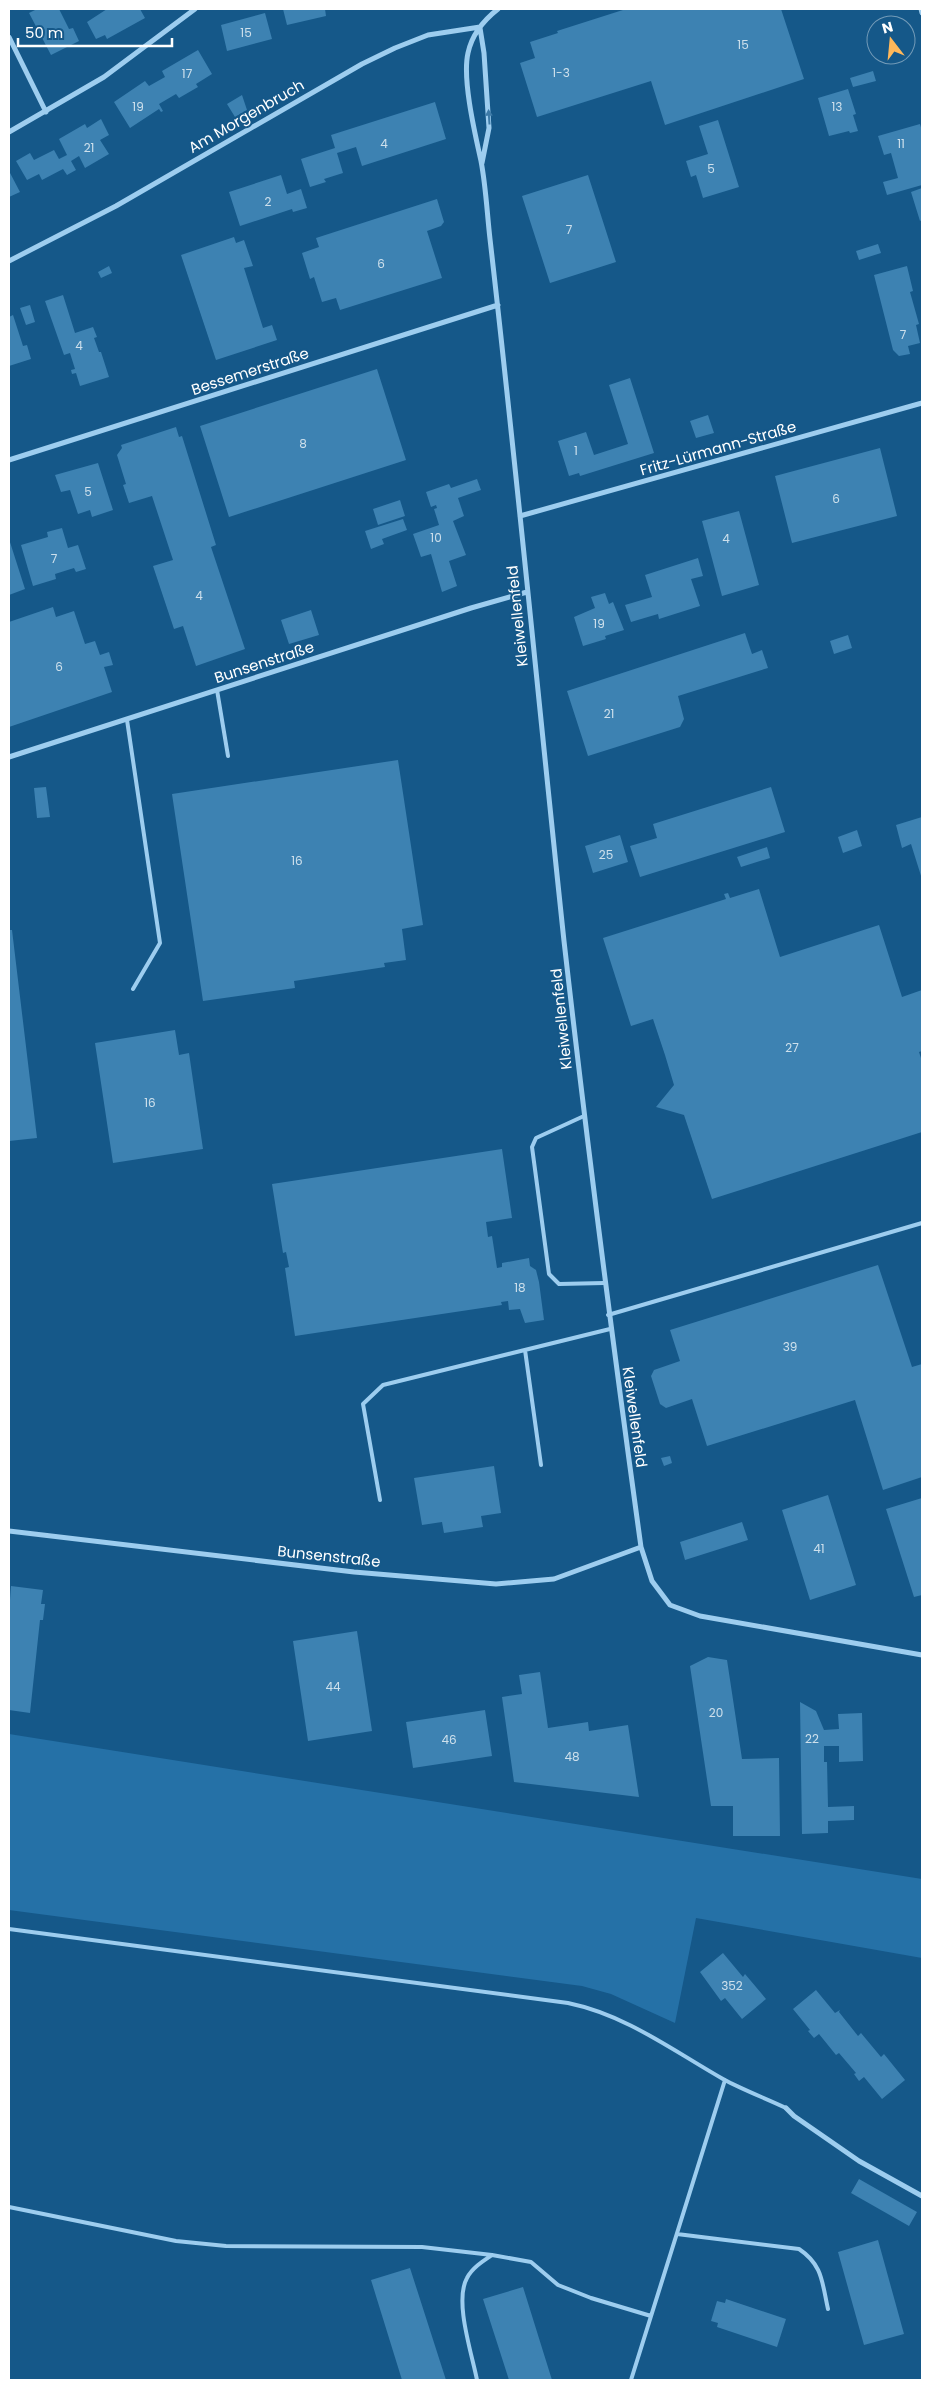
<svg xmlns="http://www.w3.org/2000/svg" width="931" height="2389" font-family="Poppins,sans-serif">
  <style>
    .green { fill: #2571a7 }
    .building { fill: #3d82b2 }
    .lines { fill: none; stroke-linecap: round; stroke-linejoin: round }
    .service { stroke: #9dcdef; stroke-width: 4 }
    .minor { stroke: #9dcdef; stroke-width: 5 }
    .oneway { fill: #3e7ba8 }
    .labels { text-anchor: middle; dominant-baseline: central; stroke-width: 4; stroke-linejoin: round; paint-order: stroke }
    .number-label { font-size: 12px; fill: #cee0ec }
    .street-label { font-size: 15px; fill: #fff; stroke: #155889 }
  </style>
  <rect width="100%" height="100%" fill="#155889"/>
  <!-- green -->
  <path class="green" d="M9 1734 922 1879V1958L696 1918 675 2023 611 1994 582 1986 9 1910Z"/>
  <!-- building -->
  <path class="building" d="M37 9H59L69 29 73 28 79 41 51 55 29 13Z
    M107 9H140L145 18 107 39 105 35 96 39 87 22Z
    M283 9H325L326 16 287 25Z
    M626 9H781L804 79 665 125 651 81 537 117 520 63 535 58 530 42 558 33 557 31Z
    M265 13 272 39 227 51 221 25Z
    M198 50 212 74 196 84 198 87 179 98 176 94 159 104 163 111 161 112 159 109 130 128 114 102 145 81 149 86 165 77 162 71Z
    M873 71 876 81 853 87 850 78Z
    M848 89 856 114 853 115 858 131 850 133 849 131 829 136 818 98Z
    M242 95 247 110 235 117 227 104Z
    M435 102 446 139 362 166 356 147 337 153 343 173 324 179 326 182 310 187 301 159 335 148 331 135Z
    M101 119 109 135 100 140 109 154 85 168 79 156 71 161 76 170 67 175 63 169 42 180 39 174 27 180 16 161 30 153 34 160 54 150 59 159 67 155 59 139 85 124 87 128Z
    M718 120 739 187 703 198 696 175 691 177 686 161 708 154 699 126Z
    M920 124 922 131V185L887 195 883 182 898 178 891 153 884 155 878 136Z
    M9 171 20 192 9 197Z
    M281 175 287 194 301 189 307 208 293 212 292 209 240 226 229 192Z
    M588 175 616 262 550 283 522 196Z
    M922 188V220L920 221 911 192Z
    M437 199 444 222 441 226 427 231 442 278 340 310 336 298 322 302 314 277 310 279 302 253 319 247 316 238Z
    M234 237 236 243 244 240 253 266 244 268 263 328 272 325 277 340 216 360 181 255Z
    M878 244 881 253 859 260 856 251Z
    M109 266 112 273 101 278 98 272Z
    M907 266 913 291 910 292 919 324 916 325 920 343 908 346 910 354 899 356 893 350 874 275Z
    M63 295 75 333 93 327 97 337 94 338 99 352H101L109 377 80 386 76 373 72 374 71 370 75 369 70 353 64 355 45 301Z
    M30 305 35 322 26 325 20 308Z
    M13 315 23 346 27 345 31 359 9 366V317Z
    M377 369 406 460 229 517 200 426Z
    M630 378 654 453 580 476 579 473 569 476 558 441 586 432 594 455 628 444 609 385Z
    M708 415 714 433 696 438 690 421Z
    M176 427 179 437 182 436 216 545 211 547 245 649 196 666 183 626 174 629 153 566 173 560 152 496 129 503 123 485 126 484 117 455 122 448 121 445Z
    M880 448 897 516 792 543 775 476Z
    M98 463 113 510 92 517 90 510 78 514 70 490 61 492 55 475Z
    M477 479 481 490 458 498 464 516 453 521 466 555 449 561 457 586 442 592 431 554 421 557 413 534 439 525 434 509 437 508 436 505 431 507 426 492 449 484 451 488Z
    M400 500 405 516 378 525 373 509Z
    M739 511 759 585 722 596 702 521Z
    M403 519 407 530 382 539 384 544 371 549 365 531Z
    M62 528 68 548 78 545 86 569 76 572 74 568 55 574 56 579 33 586 21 545 48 537 47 532Z
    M9 539 25 589 9 595Z
    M698 558 703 576 691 579 700 606 659 619 658 614 631 622 625 605 652 597 645 575Z
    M605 593 609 604 613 602 624 630 605 636 606 639 583 646 574 617 595 608 591 597Z
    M53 607 56 617 74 611 85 644 95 641 100 655 109 652 113 665 104 667 112 692 9 727V622Z
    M311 610 319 635 289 644 281 620Z
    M745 633 752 654 762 650 768 668 678 696 684 719 680 727 588 756 567 691Z
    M848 635 852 648 834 654 830 641Z
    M398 760 423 925 402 929 406 960 384 963 385 967 294 981 295 988 203 1001 172 794Z
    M46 787 50 817 37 818 34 788Z
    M771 787 785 832 640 877 630 846 657 838 653 824Z
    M922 817V879L911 844 902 848 896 825Z
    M857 830 862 846 843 853 838 837Z
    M620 835 628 862 593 873 585 846Z
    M767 847 770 858 741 867 737 857Z
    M759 889 780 957 879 925 902 997 922 990V1051L919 1052 922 1061V1132L712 1199 684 1115 656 1107 674 1085 665 1055 653 1019 631 1026 603 938 726 899 724 894 728 893 730 898Z
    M9 930H12L37 1138 9 1141Z
    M175 1030 179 1055 189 1053 203 1149 113 1163 95 1043Z
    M502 1149 512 1218 486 1222 488 1237 492 1236 497 1268 502 1267V1263L529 1258 530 1266 536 1270 539 1282 544 1320 525 1323 520 1309 509 1310 508 1301 501 1302 502 1305 295 1336 285 1268 289 1267 286 1252 283 1253 272 1184Z
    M878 1265 912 1367 922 1364V1477L883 1490 855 1400 707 1446 692 1399 666 1408 660 1404 651 1376 654 1370 680 1361 670 1330Z
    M670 1456 672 1463 664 1466 661 1458Z
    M494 1466 501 1513 481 1516 483 1527 444 1533 442 1522 422 1525 414 1478Z
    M828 1495 856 1585 810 1600 782 1510Z
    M922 1498V1595L914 1597 886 1509Z
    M742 1522 748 1540 685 1560 680 1542Z
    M11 1586 43 1590 41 1604H45L43 1620H40L30 1713 9 1710V1613Z
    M357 1631 372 1731 308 1741 293 1641Z
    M708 1657 727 1660 742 1759 779 1758 780 1836H733V1806H711L690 1666Z
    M540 1672 548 1728 588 1722 589 1731 628 1725 639 1797 514 1782 502 1697 522 1694 519 1675Z
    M800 1702 816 1711 824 1730 839 1729 838 1714 862 1713 863 1761 839 1762V1746H824V1762H827L828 1807 854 1806V1820L828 1821V1833L802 1834Z
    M485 1710 492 1756 413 1768 406 1722Z
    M723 1953 743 1977 745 1974 766 1999 742 2019 725 1998 721 2001 700 1972Z
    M816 1990 835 2013 840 2010 839 2012 858 2036 861 2033 881 2057 884 2054 905 2080 882 2099 864 2077 859 2081 854 2074 856 2073 839 2053 836 2055 819 2034 814 2038 808 2031 810 2030 793 2009Z
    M859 2179 917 2212 909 2226 851 2193Z
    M878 2240 904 2334 864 2345 838 2252Z
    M410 2268 446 2380H402L371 2280Z
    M523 2287 552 2380H509L483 2299Z
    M726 2299 786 2319 777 2347 717 2327 718 2323 711 2321 717 2301 725 2303Z"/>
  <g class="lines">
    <!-- service -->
    <path class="service" d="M217 690 228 756
      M127 720 160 943 133 989
      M584 1116 536 1138 532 1147 549 1274 559 1284 604 1283
      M608 1315 922 1223
      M525 1350 541 1465
      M380 1500 363 1404 383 1385 610 1329
      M9 1929 568 2003C626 2015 672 2050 723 2079 743 2090 765 2098 786 2108
      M9 2207 176 2241 226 2246 422 2247 492 2255
      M677 2234 799 2249C823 2265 822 2283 828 2309
      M477 2380C472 2354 454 2301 467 2278 472 2268 483 2261 492 2255L531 2262 558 2285 591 2298 651 2316
      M631 2380 725 2080"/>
    <!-- minor -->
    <path class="minor" d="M498 9C484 20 472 34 468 53 462 79 475 134 481 161 486 187 487 213 490 239 517 473 539 707 564 941 587 1143 613 1345 641 1547L652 1581 670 1605 700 1616 922 1655
      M921 9 922 13
      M480 28 484 53 489 128 482 163
      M9 37 46 112
      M9 132 104 77 195 9
      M9 261 116 206 362 64 395 48 428 35 480 27
      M9 460 498 305
      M520 516 922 403
      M9 757 471 608 527 592
      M9 1531 354 1572 496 1584 554 1579 641 1547
      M786 2108 794 2116 859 2161 922 2196"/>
  </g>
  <!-- one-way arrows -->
  <defs><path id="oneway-solid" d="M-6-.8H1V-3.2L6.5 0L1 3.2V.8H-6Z" transform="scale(1.25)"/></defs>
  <use class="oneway" href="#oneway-solid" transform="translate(489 117) rotate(-94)"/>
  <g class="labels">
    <!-- number labels -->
    <g class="number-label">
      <text x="246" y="32">15</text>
      <text x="743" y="44">15</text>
      <text x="561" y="72">1-3</text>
      <text x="187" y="73">17</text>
      <text x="138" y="106">19</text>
      <text x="837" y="106">13</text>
      <text x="384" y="143">4</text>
      <text x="901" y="143">11</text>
      <text x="89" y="147">21</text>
      <text x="711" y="168">5</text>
      <text x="268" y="201">2</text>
      <text x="569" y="229">7</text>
      <text x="381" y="263">6</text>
      <text x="903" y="334">7</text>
      <text x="79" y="345">4</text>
      <text x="303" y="443">8</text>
      <text x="576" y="450">1</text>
      <text x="88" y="491">5</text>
      <text x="836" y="498">6</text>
      <text x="436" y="537">10</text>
      <text x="726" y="538">4</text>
      <text x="54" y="558">7</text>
      <text x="199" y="595">4</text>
      <text x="599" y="623">19</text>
      <text x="59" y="666">6</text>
      <text x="609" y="713">21</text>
      <text x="606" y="854">25</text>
      <text x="297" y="860">16</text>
      <text x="792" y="1047">27</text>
      <text x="150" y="1102">16</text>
      <text x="520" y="1287">18</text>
      <text x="790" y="1346">39</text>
      <text x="819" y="1548">41</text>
      <text x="333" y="1686">44</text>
      <text x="716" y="1712">20</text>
      <text x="812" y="1738">22</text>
      <text x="449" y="1739">46</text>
      <text x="572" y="1756">48</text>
      <text x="732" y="1985">352</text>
    </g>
    <!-- street labels -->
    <g class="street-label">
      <text transform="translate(246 116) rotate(-30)">Am Morgenbruch</text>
      <text transform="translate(250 371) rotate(-18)">Bessemerstraße</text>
      <text transform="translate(718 448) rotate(-16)">Fritz-Lürmann-Straße</text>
      <text transform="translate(517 616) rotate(-96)">Kleiwellenfeld</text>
      <text transform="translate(264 662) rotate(-18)">Bunsenstraße</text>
      <text transform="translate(561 1019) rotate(-96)">Kleiwellenfeld</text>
      <text transform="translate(635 1417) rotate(82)">Kleiwellenfeld</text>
      <text transform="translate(329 1556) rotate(6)">Bunsenstraße</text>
    </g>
  </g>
  <!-- border -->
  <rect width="931" height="2389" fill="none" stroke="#ffffff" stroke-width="20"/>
  <!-- north arrow -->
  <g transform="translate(891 40) rotate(344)"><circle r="24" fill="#155889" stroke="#739bb8"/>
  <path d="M0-4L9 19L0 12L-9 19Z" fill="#ffb85a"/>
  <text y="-8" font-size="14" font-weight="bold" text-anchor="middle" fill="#ffffff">N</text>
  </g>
  <!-- scale -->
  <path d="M18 38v8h154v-8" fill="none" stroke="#ffffff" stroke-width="2.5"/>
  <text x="25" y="38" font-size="15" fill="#ffffff" stroke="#155889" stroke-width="4" paint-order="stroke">50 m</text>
</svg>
